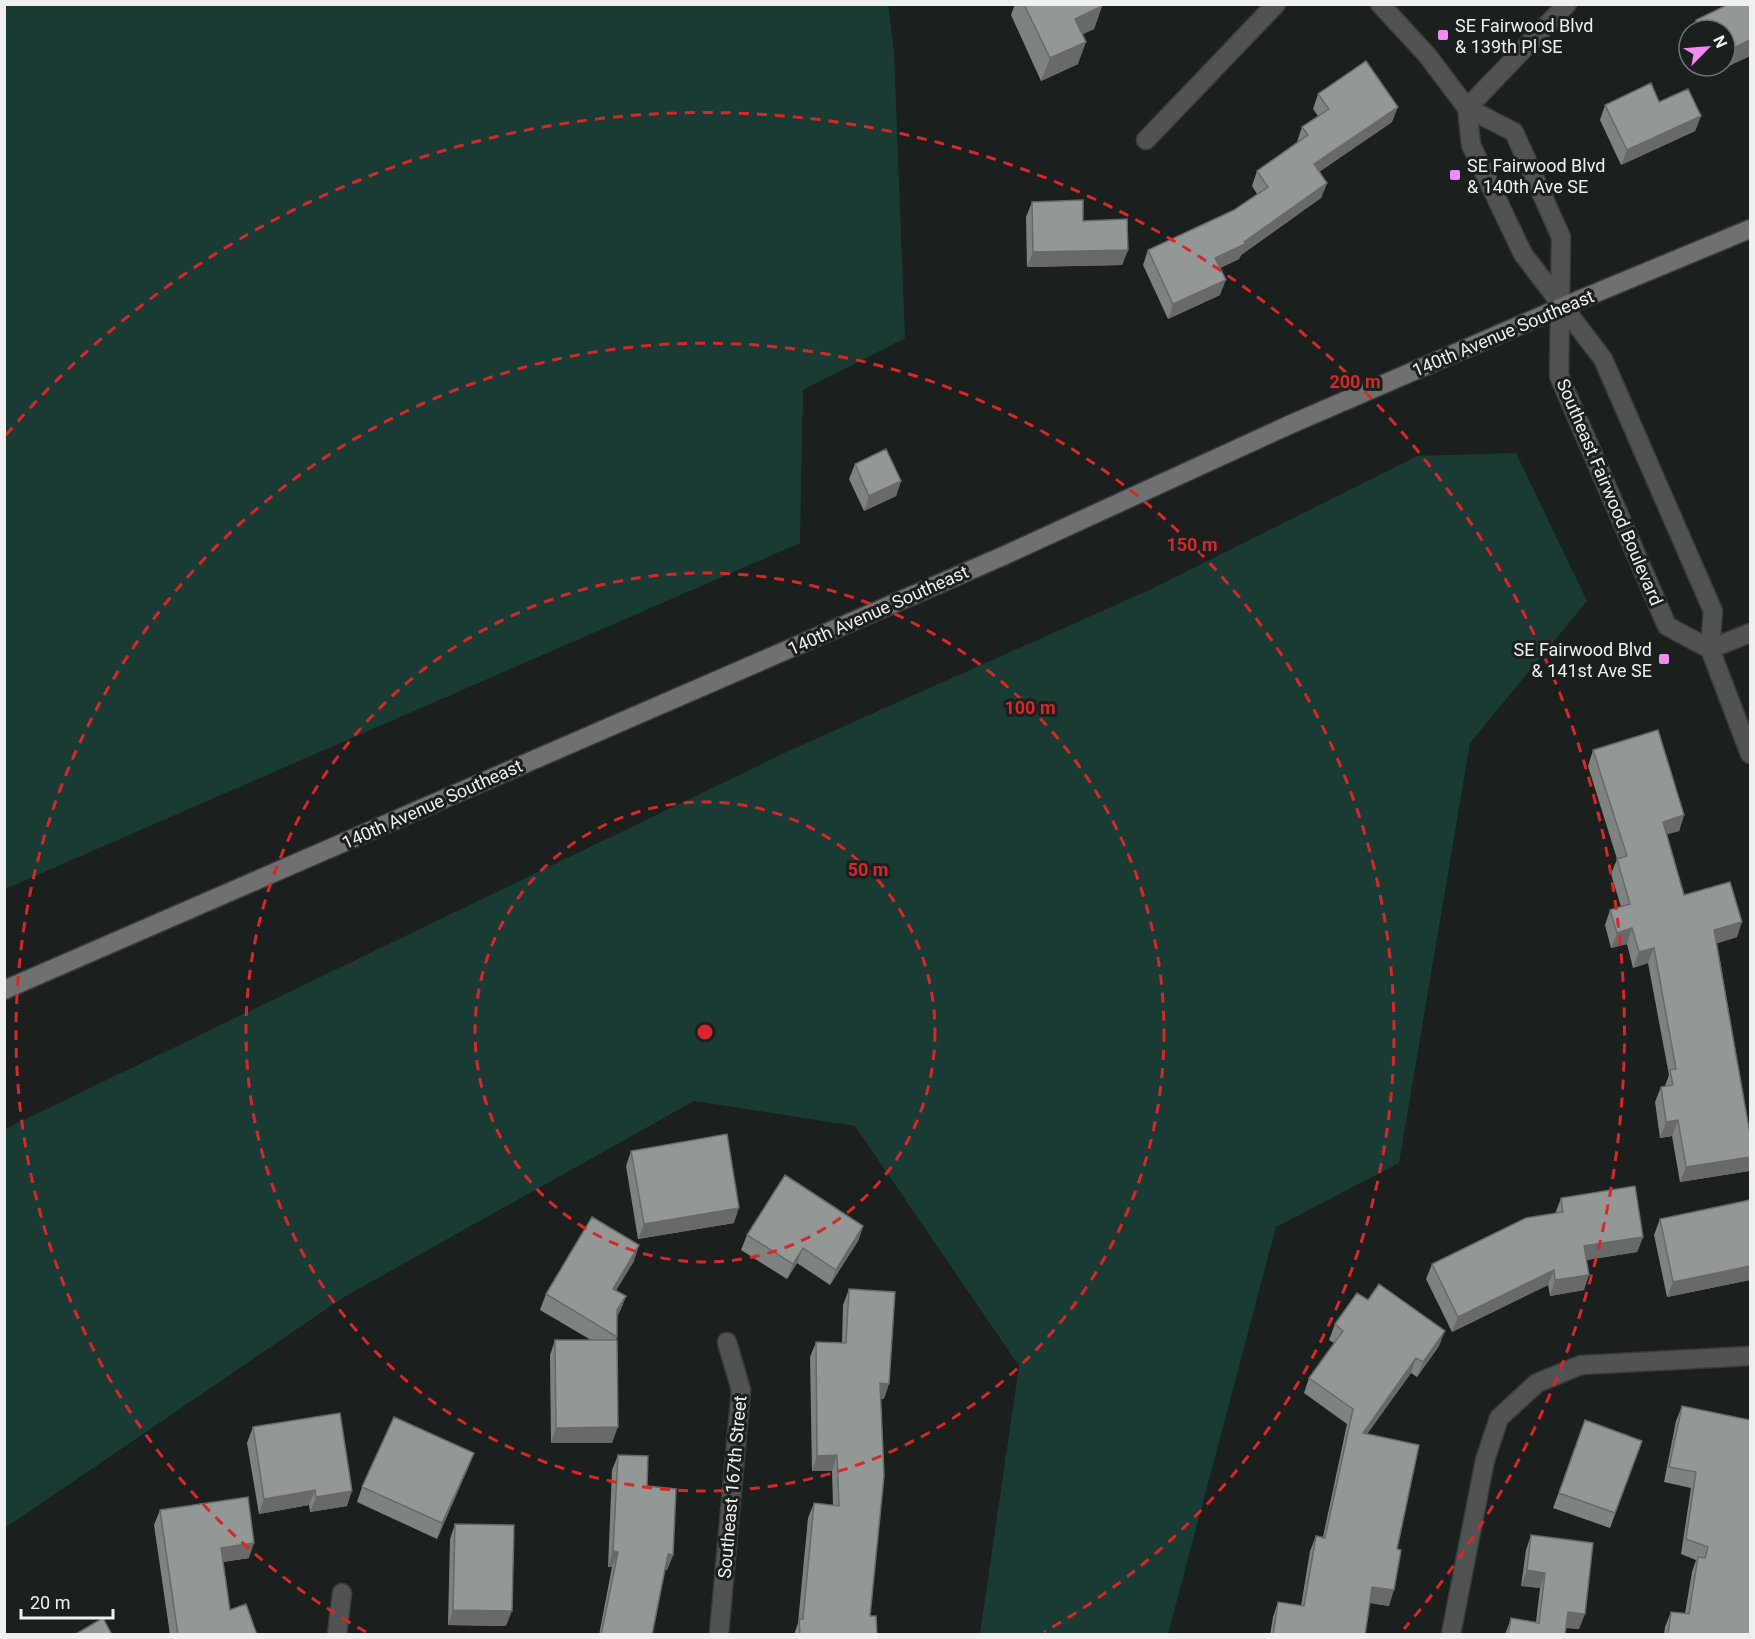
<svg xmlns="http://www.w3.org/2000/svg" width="1755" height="1639" font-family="Roboto,sans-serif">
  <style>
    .green { fill: #193b34 }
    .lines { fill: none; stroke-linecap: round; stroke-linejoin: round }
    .minor-casing { stroke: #393c3b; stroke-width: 21 }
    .tertiary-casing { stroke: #393c3b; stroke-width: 21 }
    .secondary-casing { stroke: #393c3b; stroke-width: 21 }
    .minor { stroke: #515352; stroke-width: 18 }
    .tertiary { stroke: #515352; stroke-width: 18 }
    .secondary { stroke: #6e7170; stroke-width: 18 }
    .wall { fill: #7e8381 }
    .shaded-wall { fill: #676a69 }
    .building { fill: #939896; stroke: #676a69; stroke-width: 1.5 }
    .ring { fill: none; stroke: #d62828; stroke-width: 3; stroke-dasharray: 10 8 }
    .poi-dot { fill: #f38af2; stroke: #1b1f1e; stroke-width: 2 }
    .labels { text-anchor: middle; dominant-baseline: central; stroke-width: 6; stroke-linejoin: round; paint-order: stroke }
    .poi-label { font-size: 18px; fill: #eef1f0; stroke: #1b1f1e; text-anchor: start }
    .street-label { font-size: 18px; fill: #eef1f0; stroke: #1b1f1e }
    .centre { fill: #d62828; stroke: #1b1f1e; stroke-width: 3 }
    .ring-label { font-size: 18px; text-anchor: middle; font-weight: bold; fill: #d62828; stroke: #1b1f1e; stroke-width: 6; stroke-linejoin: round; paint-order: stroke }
  </style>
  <rect width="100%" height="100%" fill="#1b1f1e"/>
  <!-- green -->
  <path class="green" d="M5 4 888 5 894 52 905 338 803 390 800 543 5 889Z
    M1516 453 1587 601 1470 743 1399 1163 1276 1227 1168 1634H980L1019 1366 855 1126 694 1101 344 1297 5 1528V1129L793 749 1149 590 1417 456Z"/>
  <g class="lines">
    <!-- minor casing -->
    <g class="minor-casing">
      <path id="minor" d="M1467 108 1567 4
        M1146 140 1276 4
        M1710 649 1750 633
        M337 1634 342 1593
        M719 1634 741 1390 727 1342
        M1451 1634 1485 1460 1499 1418 1537 1383 1581 1365 1750 1356"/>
    </g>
    <!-- tertiary casing -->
    <g class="tertiary-casing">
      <path id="tertiary" d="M1380 4 1427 55 1467 108 1514 132 1561 237 1559 376 1667 626 1710 649
        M1467 108 1471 145 1523 254 1603 359 1713 611 1710 649 1750 754"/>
    </g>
    <!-- secondary casing -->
    <g class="secondary-casing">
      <path id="secondary" d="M4 990 1003 556 1289 425 1562 307 1750 229"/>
    </g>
    <!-- minor -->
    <use href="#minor" class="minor"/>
    <!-- tertiary -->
    <use href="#tertiary" class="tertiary"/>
    <!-- secondary -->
    <use href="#secondary" class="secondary"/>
  </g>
  <!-- wall -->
  <path class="wall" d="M1015 4H1101L1102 6 1094 29 1082 34 1078 64 1041 81 1011 15Z
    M1750 4V56L1707 76 1703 66H1725V30H1693L1696 20Z
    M1318 94 1392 122 1319 172 1327 183 1321 198 1241 255 1239 259 1220 268V295L1168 319 1143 265 1148 250 1234 210 1257 194 1252 186 1257 171 1297 142 1302 127 1318 116 1313 109Z
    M1659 102 1701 116 1695 131 1621 165 1600 120 1605 105Z
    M1032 202 1083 221 1128 250 1122 265 1027 267 1026 217Z
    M855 464 901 481 896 496 864 511 849 479Z
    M1593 750 1684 815 1679 831 1667 834 1684 895 1737 937 1717 943 1750 1134V1167L1749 1171 1680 1182 1672 1136 1660 1138 1655 1102 1661 1087 1665 1086 1669 1075 1648 963 1633 968 1627 944 1611 948 1605 925 1610 910 1621 907 1611 874 1617 859 1588 766Z
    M631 1151 734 1223 638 1239 626 1166Z
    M1561 1198 1643 1237 1637 1252 1587 1260 1584 1290 1550 1296 1548 1285 1452 1332 1426 1279 1432 1264 1555 1214Z
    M1750 1200V1280L1667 1297 1654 1235 1660 1219Z
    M863 1226 858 1241 830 1285 797 1263 787 1279 741 1250 747 1235Z
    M634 1261 616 1290 626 1296 620 1311 617 1316V1337L616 1340 612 1443H551L550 1355 555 1340H591L540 1310 546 1294Z
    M849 1289 884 1399H881L870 1616 877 1635H794L798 1623 808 1518 814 1503 833 1505 832 1471H812L810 1357 816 1342 842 1343 843 1305Z
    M1335 1324 1439 1346 1417 1377 1411 1373 1367 1434 1397 1549 1389 1606 1370 1603 1365 1635H1270L1273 1617 1278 1602 1301 1606 1310 1551 1316 1536 1323 1537 1347 1424 1304 1393 1309 1378 1334 1343 1329 1340Z
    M1682 1406 1750 1635H1664L1665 1627 1671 1612 1685 1613 1692 1572 1696 1560 1681 1554 1691 1488 1664 1482 1676 1421Z
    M1585 1420 1642 1441 1610 1528 1553 1508Z
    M253 1427 347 1506 310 1512 309 1505 259 1514 247 1443Z
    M474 1453 468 1468 437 1539 357 1502 362 1487Z
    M618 1455 647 1486 673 1555 667 1570H665L652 1635H599L612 1567H608L612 1470Z
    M160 1510 249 1558 223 1562 230 1610 257 1635H170L154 1525Z
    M455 1524 506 1626 448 1625 450 1539Z
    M1531 1535 1579 1629 1566 1628 1565 1635H1505L1511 1618 1536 1622 1540 1588 1521 1586 1526 1550Z"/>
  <!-- shaded-wall -->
  <path class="shaded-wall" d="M1102 6 1094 29 1067 42 1075 19Z
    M1750 40V56L1707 76 1711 66H1725V52Z
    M1086 42 1078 64 1041 81 1050 58Z
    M1398 107 1392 122 1308 179 1314 164Z
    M1701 116 1695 131 1621 165 1627 150Z
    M1327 183 1321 198 1241 255 1239 259 1210 273 1215 258 1244 242Z
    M1128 250 1122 265 1027 267 1033 252Z
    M1226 280 1220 295 1168 319 1173 304Z
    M901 481 896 496 864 511 869 496Z
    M1684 815 1679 831 1658 837 1663 822Z
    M1742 922 1737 937 1709 946 1714 930Z
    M1632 928 1627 944 1611 948 1617 933Z
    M1654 948 1648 963 1633 968 1639 952Z
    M1678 1120 1672 1136 1660 1138 1666 1122Z
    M1750 1157V1167L1749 1171 1680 1182 1686 1167Z
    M739 1208 734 1223 638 1239 644 1224Z
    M863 1226 858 1241 830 1285 836 1270Z
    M1643 1237 1637 1252 1579 1261 1584 1246Z
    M639 1245 634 1261 608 1304 613 1289Z
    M803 1248 797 1263 787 1279 793 1264Z
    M1750 1266V1280L1667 1297 1673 1282Z
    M1554 1270 1548 1285 1452 1332 1458 1317Z
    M1589 1275 1584 1290 1550 1296 1555 1280Z
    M626 1296 620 1311 612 1326 617 1310Z
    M1445 1331 1439 1346 1417 1377 1423 1362Z
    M1416 1358 1411 1373 1357 1448 1363 1433Z
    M880 1383 889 1384 884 1399H875Z
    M618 1427 612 1443H551L556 1428Z
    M474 1453 468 1468 437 1539 442 1523Z
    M837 1455 832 1471H812L817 1456Z
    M315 1490 309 1505 259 1514 264 1499Z
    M352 1491 347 1506 310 1512 316 1497Z
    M254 1543 249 1558 215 1563 221 1548Z
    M613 1551 618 1552 612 1567H608Z
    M668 1554 673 1555 667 1570H662Z
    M1527 1570 1545 1573 1540 1588 1521 1586Z
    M1372 1587 1394 1590 1389 1606 1366 1602Z
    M453 1610 512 1611 506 1626 448 1625Z
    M1568 1612 1585 1614 1579 1629 1563 1627Z"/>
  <!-- building -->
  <path class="building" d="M1024 4H1101L1102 6 1075 19 1086 42 1050 58Z
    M1729 4H1750V40L1725 52V30H1701L1696 20Z
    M1366 61 1398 107 1314 164 1327 183 1244 242 1245 244 1215 258 1226 280 1173 304 1148 250 1234 210 1268 187 1257 171 1308 135 1302 127 1329 109 1318 94Z
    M1651 83 1659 102 1688 89 1701 116 1627 150 1605 105Z
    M1083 200V221L1127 219 1128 250 1033 252 1032 202Z
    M886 449 901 481 869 496 855 464Z
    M1658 730 1684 815 1663 822 1684 895 1730 882 1742 922 1714 930 1750 1134V1157L1686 1167 1678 1120 1666 1122 1661 1087 1673 1085 1670 1070 1676 1069 1654 948 1639 952 1632 928 1617 933 1610 910 1630 904 1617 859 1627 856 1593 750Z
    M727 1134 739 1208 644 1224 631 1151Z
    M785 1175 863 1226 836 1270 803 1248 793 1264 747 1235Z
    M1635 1186 1643 1237 1584 1246 1589 1275 1555 1280 1554 1270 1458 1317 1432 1264 1526 1218 1563 1212 1561 1198Z
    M1750 1200V1266L1673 1282 1660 1219Z
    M592 1217 639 1245 613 1289 626 1296 617 1310V1337L546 1294Z
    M1379 1284 1445 1331 1423 1362 1416 1358 1363 1433 1419 1445 1397 1549 1401 1550 1394 1590 1372 1587 1365 1635H1273L1278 1602 1304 1606 1316 1536 1325 1538 1353 1409 1309 1378 1343 1331 1335 1324 1357 1293 1368 1300Z
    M849 1289 895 1292 889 1384 880 1383 884 1476 870 1616H876L877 1635H800L799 1619H803L814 1503 839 1506 837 1455 817 1456 816 1342 846 1343Z
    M555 1340H617L618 1427 556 1428Z
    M1682 1406 1750 1420V1635H1668L1671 1612 1689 1614 1698 1557 1705 1558 1708 1547 1686 1539 1696 1472 1669 1467Z
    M340 1413 352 1491 316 1497 315 1490 264 1499 253 1427Z
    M394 1417 474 1453 442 1523 362 1487Z
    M1585 1420 1642 1441 1615 1513 1559 1493Z
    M618 1455 648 1456 647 1486 676 1489 673 1555 668 1554 652 1635H601L618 1552 613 1551Z
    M248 1497 254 1543 221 1548 230 1610 246 1604 257 1635H178L160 1510Z
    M455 1524 514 1525 512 1611 453 1610Z
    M1531 1535 1593 1543 1585 1614 1568 1612 1565 1635H1508L1511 1618 1539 1623 1545 1573 1527 1570Z
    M103 1618 112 1635H74Z"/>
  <!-- distance rings -->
  <g class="ring">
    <circle cx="705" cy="1032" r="230"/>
    <circle cx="705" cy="1032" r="459"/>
    <path d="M366 1632A689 689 0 1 1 1044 1632"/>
    <path d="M6 435A919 919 0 1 1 1404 1629"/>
  </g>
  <!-- markers -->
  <g class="poi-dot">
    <rect x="1437" y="29" width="12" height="12" rx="3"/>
    <rect x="1449" y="169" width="12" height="12" rx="3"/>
    <rect x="1658" y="653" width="12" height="12" rx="3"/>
  </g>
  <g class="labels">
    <!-- poi labels -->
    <g class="poi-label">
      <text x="1455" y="25">SE Fairwood Blvd<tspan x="1455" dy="21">&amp; 139th Pl SE</tspan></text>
      <text x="1467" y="165">SE Fairwood Blvd<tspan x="1467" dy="21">&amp; 140th Ave SE</tspan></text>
      <text x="1652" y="649" text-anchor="end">SE Fairwood Blvd<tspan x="1652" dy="21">&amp; 141st Ave SE</tspan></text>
    </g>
    <!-- street labels -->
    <g class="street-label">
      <text transform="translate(1503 333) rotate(-23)">140th Avenue Southeast</text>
      <text transform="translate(1610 492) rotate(67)">Southeast Fairwood Boulevard</text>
      <text transform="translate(878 610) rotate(-24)">140th Avenue Southeast</text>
      <text transform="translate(432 804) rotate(-24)">140th Avenue Southeast</text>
      <text transform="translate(732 1487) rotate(-85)">Southeast 167th Street</text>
    </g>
  </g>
  <circle cx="705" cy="1032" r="9" class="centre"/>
  <g class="ring-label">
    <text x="1355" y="388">200 m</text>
    <text x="1192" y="551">150 m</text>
    <text x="1030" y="714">100 m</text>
    <text x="868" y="876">50 m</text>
  </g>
  <!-- border -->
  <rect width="1755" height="1639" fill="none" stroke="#eef1f0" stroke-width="12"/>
  <!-- north arrow -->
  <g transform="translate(1707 48) rotate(65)"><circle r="28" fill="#1b1f1e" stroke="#6f7372" stroke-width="1.5"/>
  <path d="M0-4.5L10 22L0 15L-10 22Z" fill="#f38af2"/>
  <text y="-9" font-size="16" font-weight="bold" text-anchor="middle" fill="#eef1f0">N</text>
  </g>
  <!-- scale -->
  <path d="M21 1609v9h92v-9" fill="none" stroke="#eef1f0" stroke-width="3"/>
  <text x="30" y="1609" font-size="18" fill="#eef1f0" stroke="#1b1f1e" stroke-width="4.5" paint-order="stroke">20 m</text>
</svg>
